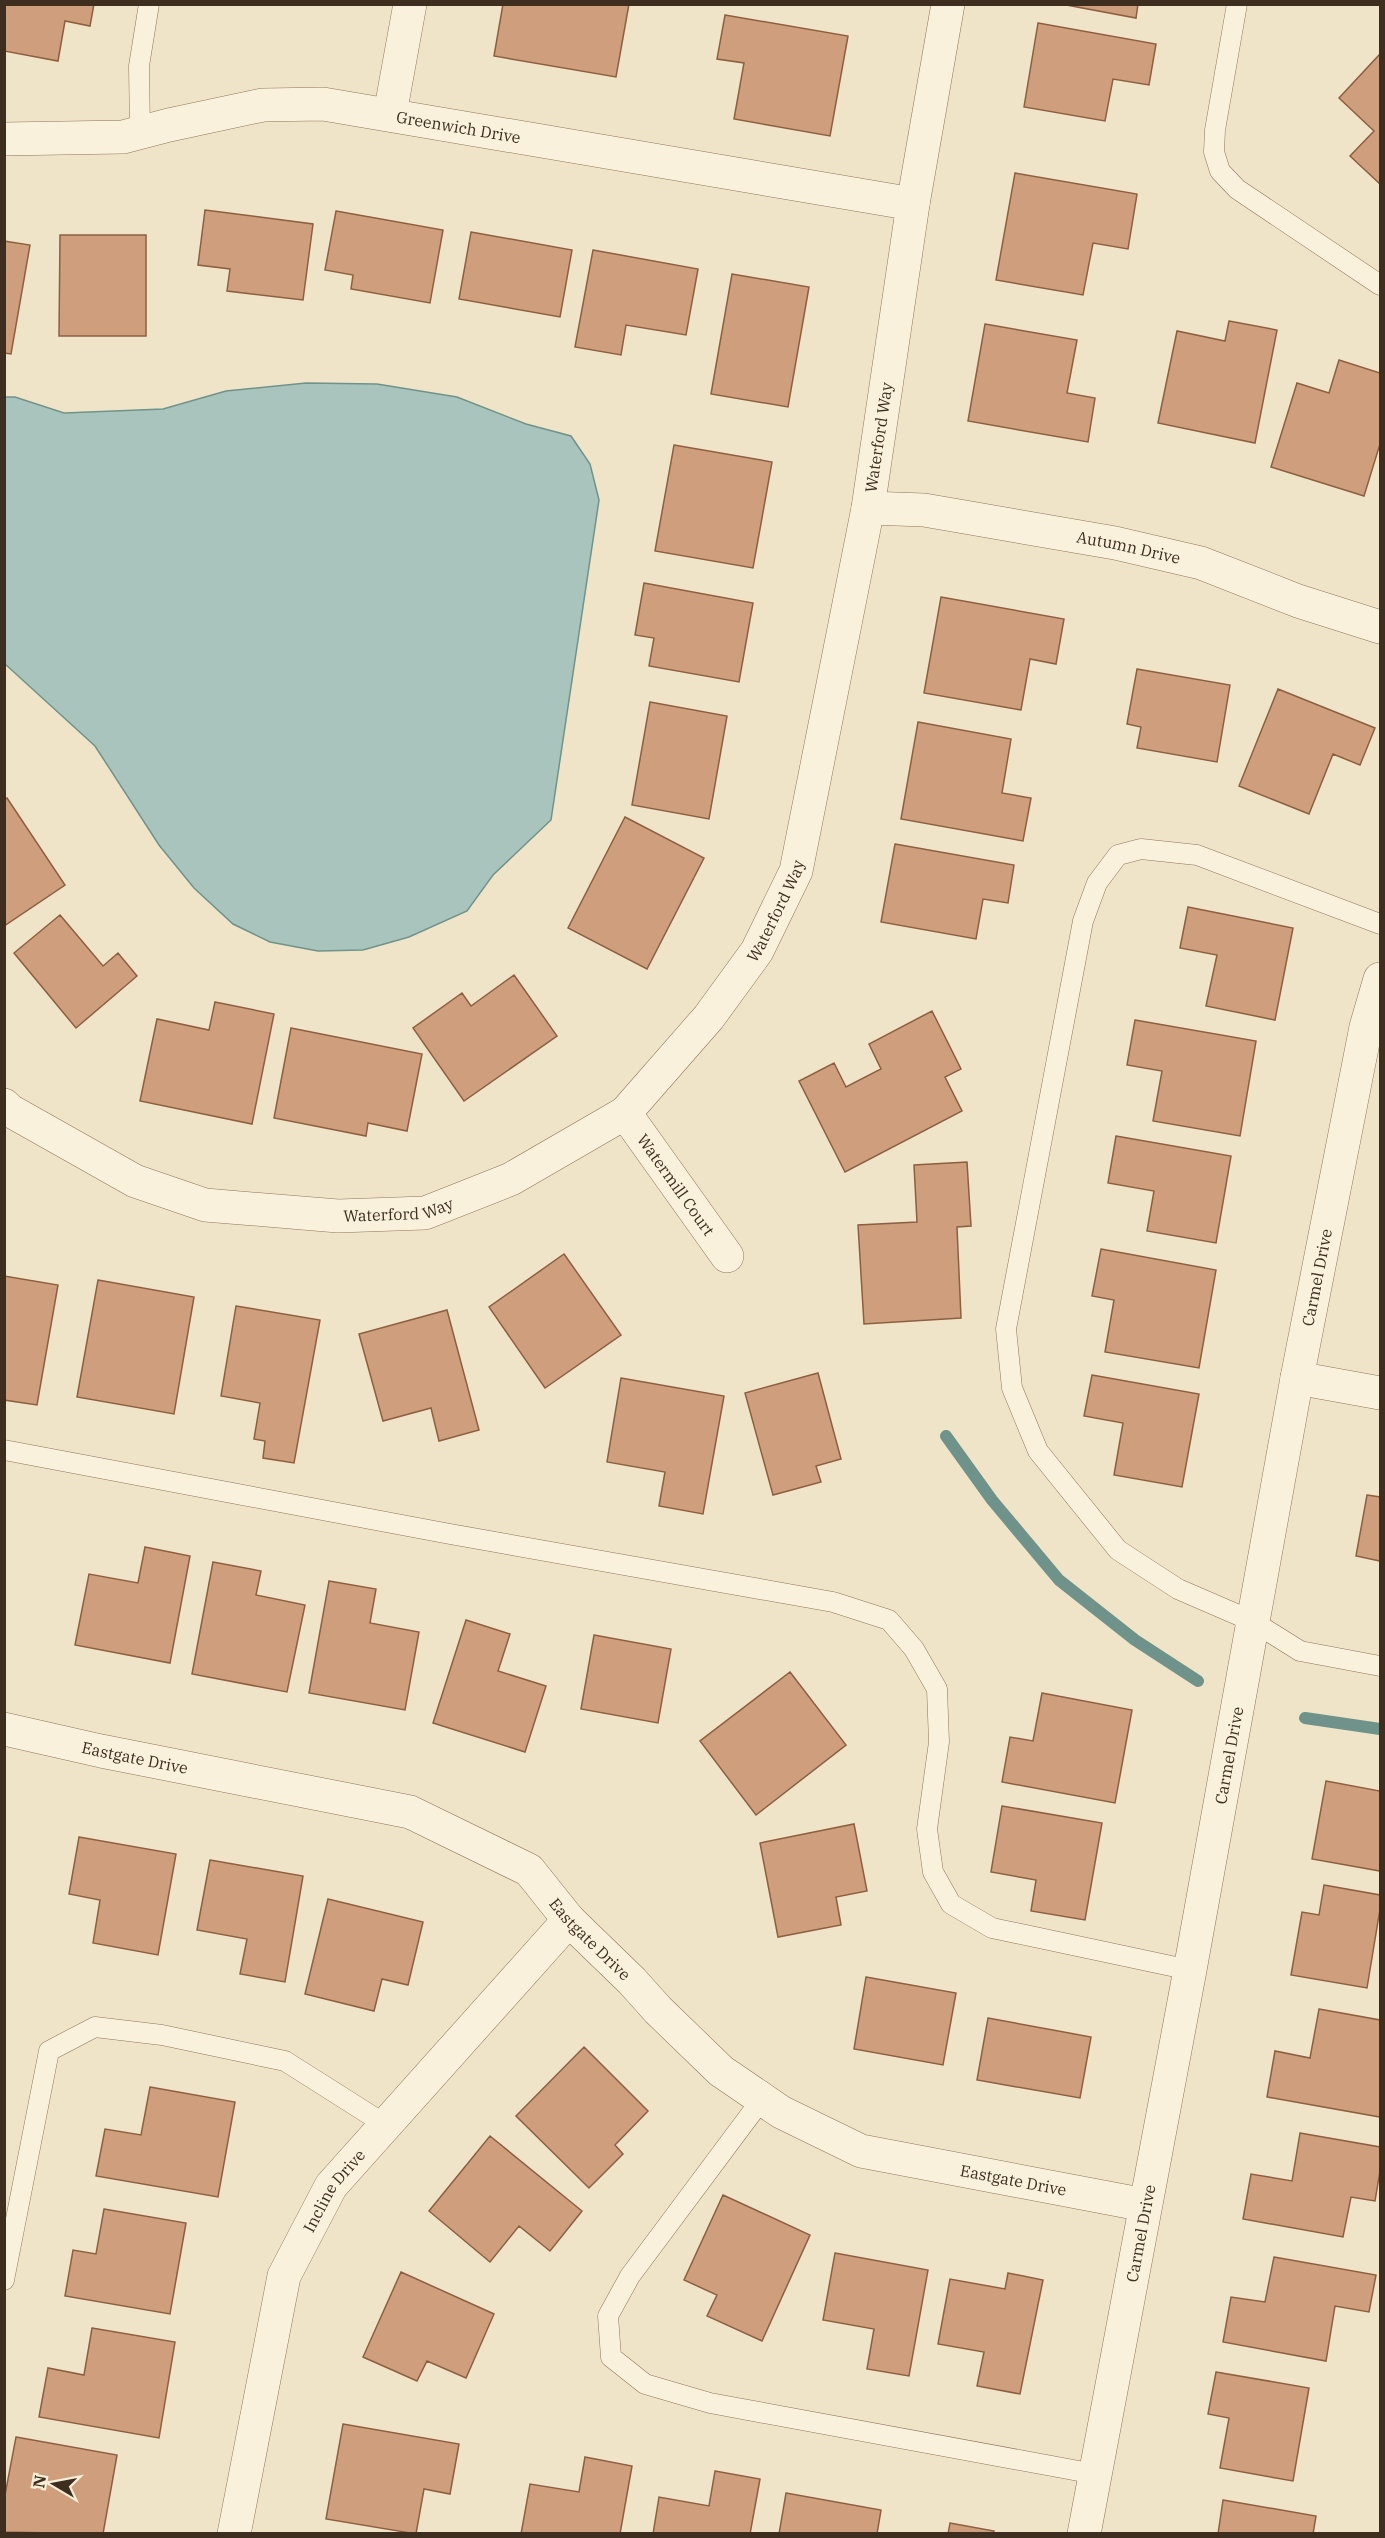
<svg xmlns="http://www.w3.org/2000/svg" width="1385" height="2538" font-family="'IBM Plex Serif',serif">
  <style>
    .water { fill: #a9c4bc; stroke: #6f938a; stroke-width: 1.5 }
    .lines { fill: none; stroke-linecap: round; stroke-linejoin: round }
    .stream { stroke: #6f938a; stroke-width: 12 }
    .building { fill: #cf9f7d; stroke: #8d5f41; stroke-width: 1.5 }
    .lane-casing { stroke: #8d765c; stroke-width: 21 }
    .street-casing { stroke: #8d765c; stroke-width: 34 }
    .lane { stroke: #faf1dc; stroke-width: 20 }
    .street { stroke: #faf1dc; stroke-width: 33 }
    .labels { text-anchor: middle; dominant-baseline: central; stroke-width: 4.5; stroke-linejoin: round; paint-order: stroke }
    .street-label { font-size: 16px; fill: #3d2e20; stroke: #f7eed8 }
  </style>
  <rect width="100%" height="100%" fill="#f0e4c8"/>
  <!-- water -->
  <path class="water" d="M306 383 377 384 457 397 526 424 571 436 590 464 599 500 551 820 493 875 467 911 409 937 363 950 318 951 270 942 233 924 194 888 159 845 95 746 5 664V397H15L64 413 163 409 226 391Z"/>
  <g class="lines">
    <!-- stream -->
    <path class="stream" d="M946 1436 992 1500 1059 1580 1135 1640 1198 1681
      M1305 1718 1380 1729"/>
  </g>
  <!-- building -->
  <path class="building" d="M4 4H94L90 26 65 21 58 61 4 51Z
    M503 4H629L616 77 494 56Z
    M1061 4H1138L1136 18Z
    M725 15 848 36 830 136 734 119 744 63 717 59Z
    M1038 23 1156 44 1149 85 1113 79 1105 121 1024 107Z
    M1380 54V184L1350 156 1374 131 1339 98Z
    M1015 173 1137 194 1128 249 1093 243 1083 295 996 280Z
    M205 210 313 224 303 300 227 291 230 269 198 265Z
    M336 211 443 230 430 303 351 289 353 275 325 270Z
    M471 232 572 250 560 317 459 299Z
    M60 235H146V336H59Z
    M4 241 30 245 11 354 4 353Z
    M593 250 698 269 686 335 626 325 621 355 575 347Z
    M732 274 809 287 788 407 711 394Z
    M1229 321 1277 330 1255 443 1158 423 1177 331 1225 341Z
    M985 324 1077 340 1067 393 1095 398 1088 442 968 421Z
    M1339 360 1380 373V444L1364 496 1271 467 1297 383 1329 393Z
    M674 445 772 462 753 568 655 551Z
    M644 583 753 603 739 682 649 666 654 638 635 635Z
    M941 597 1064 619 1056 664 1030 659 1021 710 924 693Z
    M1137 669 1230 685 1217 762 1137 748 1141 727 1127 724Z
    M1278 689 1375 728 1360 765 1333 754 1309 814 1239 786Z
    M650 702 727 716 709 819 632 805Z
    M918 722 1011 739 1002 793 1031 798 1023 841 901 819Z
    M7 798 65 885 4 926V800Z
    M625 817 704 858 647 969 568 928Z
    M895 844 1014 865 1008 903 983 899 976 939 881 922Z
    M1188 907 1293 928 1275 1020 1206 1006 1217 955 1180 948Z
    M60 915 103 966 118 953 137 976 76 1028 14 953Z
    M514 975 557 1036 464 1101 413 1028 462 993 471 1006Z
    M215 1002 274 1014 252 1124 140 1101 157 1019 209 1030Z
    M932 1011 961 1069 945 1077 962 1111 845 1172 799 1081 834 1063 846 1087 881 1069 869 1044Z
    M1135 1020 1256 1041 1240 1136 1153 1121 1162 1071 1127 1065Z
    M291 1028 422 1054 407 1131 368 1123 366 1136 274 1118Z
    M1116 1136 1231 1156 1216 1243 1147 1231 1154 1191 1108 1183Z
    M967 1162 971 1226 957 1227 961 1318 864 1324 858 1225 917 1222 914 1165Z
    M1101 1249 1216 1270 1199 1368 1105 1352 1114 1300 1092 1296Z
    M564 1254 621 1335 545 1388 489 1307Z
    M4 1276 58 1285 37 1405 4 1400Z
    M98 1280 194 1297 174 1414 77 1397Z
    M236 1306 320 1320 294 1463 263 1458 265 1441 254 1439 260 1403 221 1396Z
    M447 1310 479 1430 439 1441 431 1408 383 1421 359 1334Z
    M818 1373 841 1459 816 1466 821 1482 773 1495 745 1393Z
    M1092 1375 1199 1394 1182 1487 1114 1475 1123 1423 1084 1416Z
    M621 1378 724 1396 703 1514 659 1506 665 1472 607 1462Z
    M1367 1495 1380 1497V1561L1356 1556Z
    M145 1547 190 1556 170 1663 75 1645 89 1574 138 1583Z
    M213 1562 261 1571 256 1595 305 1605 287 1692 192 1674Z
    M329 1581 376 1589 370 1623 419 1632 405 1710 309 1693Z
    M466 1620 510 1634 498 1671 546 1686 525 1752 433 1723Z
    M594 1635 671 1649 658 1723 581 1709Z
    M790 1672 846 1745 756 1815 700 1741Z
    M1042 1693 1132 1710 1115 1803 1002 1782 1010 1737 1033 1741Z
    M1326 1781 1380 1791V1871L1312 1859Z
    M1002 1806 1102 1823 1085 1920 1031 1911 1036 1880 991 1872Z
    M854 1824 867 1891 836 1897 841 1925 778 1937 760 1843Z
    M79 1837 176 1854 158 1955 93 1943 100 1900 69 1894Z
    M210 1860 303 1876 285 1982 240 1974 247 1939 197 1930Z
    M1324 1885 1380 1895V1909L1367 1988 1291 1975 1302 1912 1319 1915Z
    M328 1899 423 1922 408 1985 382 1979 374 2011 305 1994Z
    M866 1977 956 1993 943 2065 854 2049Z
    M1319 2009 1380 2020V2117L1267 2097 1275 2051 1310 2058Z
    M988 2018 1091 2037 1080 2098 977 2080Z
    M584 2047 648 2111 615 2145 623 2154 589 2188 516 2116Z
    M150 2087 235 2102 218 2197 96 2176 105 2129 141 2135Z
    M1300 2133 1380 2147V2171L1375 2201 1351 2197 1343 2237 1243 2219 1251 2174 1292 2181Z
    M490 2136 582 2211 550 2251 519 2226 490 2262 429 2211Z
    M723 2195 810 2235 762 2341 707 2316 717 2295 684 2280Z
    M104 2209 186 2223 170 2314 65 2296 73 2250 96 2254Z
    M835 2253 928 2270 909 2376 867 2369 874 2329 823 2320Z
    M1274 2257 1376 2275 1369 2312 1335 2306 1326 2361 1223 2342 1231 2297 1265 2302Z
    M401 2272 494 2314 466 2378 427 2361 417 2381 363 2357Z
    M1008 2273 1043 2280 1020 2394 977 2386 984 2352 938 2344 950 2279 1005 2289Z
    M92 2328 175 2342 159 2438 39 2417 48 2368 84 2375Z
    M1216 2372 1309 2388 1293 2481 1220 2468 1229 2418 1208 2414Z
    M343 2424 459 2444 450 2494 424 2489 416 2534 326 2519Z
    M16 2437 117 2455 103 2534 4 2532V2500Z
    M585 2457 632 2466 620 2534H521L530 2484 579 2492Z
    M715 2471 760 2479 750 2534H653L659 2497 709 2506Z
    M786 2493 881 2510 877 2534H779Z
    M1223 2500 1316 2516 1313 2534H1218Z
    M950 2523 994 2531 993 2534H948Z"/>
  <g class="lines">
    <!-- lane casing -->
    <g class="lane-casing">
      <path id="lane" d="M1237 4 1215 130 1214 152 1220 171 1237 189 1380 285
        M140 133 139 66 149 4
        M1380 924 1197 855 1141 849 1118 855 1097 883 1083 921 1006 1329 1012 1388 1038 1451 1118 1550 1178 1589 1252 1621 1300 1651 1380 1666
        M4 1450 450 1534 833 1602 889 1620 914 1649 937 1689 939 1742 927 1829 933 1872 951 1904 992 1928 1190 1970
        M762 2099 630 2276 608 2316 611 2357 645 2384 710 2403 1095 2474
        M4 2280 49 2051 95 2027 162 2035 285 2061 386 2125"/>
    </g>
    <!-- street casing -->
    <g class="street-casing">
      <g id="street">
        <path d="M390 114 410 4"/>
        <path id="s1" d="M4 139 123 137 169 125 263 105 323 104 913 204"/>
        <path id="s2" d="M868 508 924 510 1115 543 1201 563 1298 601 1380 627"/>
        <path id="s3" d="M4 1105 9 1110 135 1181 205 1205 338 1216 425 1213 511 1179 625 1113 709 1017 757 951 796 871 868 508 913 204 948 4"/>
        <path id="s4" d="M625 1113 727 1256"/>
        <path d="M1297 1378 1380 1393"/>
        <path id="s5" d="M4 1729 101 1751 410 1812 529 1870 569 1920 632 1981 658 2010 721 2071 781 2112 861 2151 1145 2205"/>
        <path id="s6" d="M234 2534 284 2276 331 2186 569 1920"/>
        <path id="s7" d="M1084 2534 1190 1970 1297 1378 1366 1027 1380 979"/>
      </g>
    </g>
    <!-- lane -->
    <use href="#lane" class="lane"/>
    <!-- street -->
    <use href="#street" class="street"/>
  </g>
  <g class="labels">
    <!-- street labels -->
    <g class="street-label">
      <text stroke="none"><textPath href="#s1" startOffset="460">Greenwich Drive</textPath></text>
      <text stroke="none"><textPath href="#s3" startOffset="1410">Waterford Way</textPath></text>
      <text stroke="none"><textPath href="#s2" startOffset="264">Autumn Drive</textPath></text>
      <text stroke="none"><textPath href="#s3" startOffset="924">Waterford Way</textPath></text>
      <text stroke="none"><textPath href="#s4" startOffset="88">Watermill Court</textPath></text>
      <text stroke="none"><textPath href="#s3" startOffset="420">Waterford Way</textPath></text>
      <text stroke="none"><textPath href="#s7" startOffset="1278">Carmel Drive</textPath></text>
      <text stroke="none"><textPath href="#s7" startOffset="792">Carmel Drive</textPath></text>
      <text stroke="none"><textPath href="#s5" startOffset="134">Eastgate Drive</textPath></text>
      <text stroke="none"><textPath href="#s5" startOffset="639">Eastgate Drive</textPath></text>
      <text stroke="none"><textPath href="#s5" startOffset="1142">Eastgate Drive</textPath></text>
      <text stroke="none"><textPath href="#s6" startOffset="362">Incline Drive</textPath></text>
      <text stroke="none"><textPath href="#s7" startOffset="306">Carmel Drive</textPath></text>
    </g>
  </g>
  <!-- border -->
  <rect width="1385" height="2538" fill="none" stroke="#3d2e20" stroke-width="12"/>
  <!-- north arrow -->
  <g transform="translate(54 2484) rotate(280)" stroke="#f7eed8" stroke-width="4.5" paint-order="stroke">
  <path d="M0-4.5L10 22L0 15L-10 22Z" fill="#3d2e20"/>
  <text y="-9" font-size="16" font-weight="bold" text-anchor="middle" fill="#3d2e20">N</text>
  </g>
</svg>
